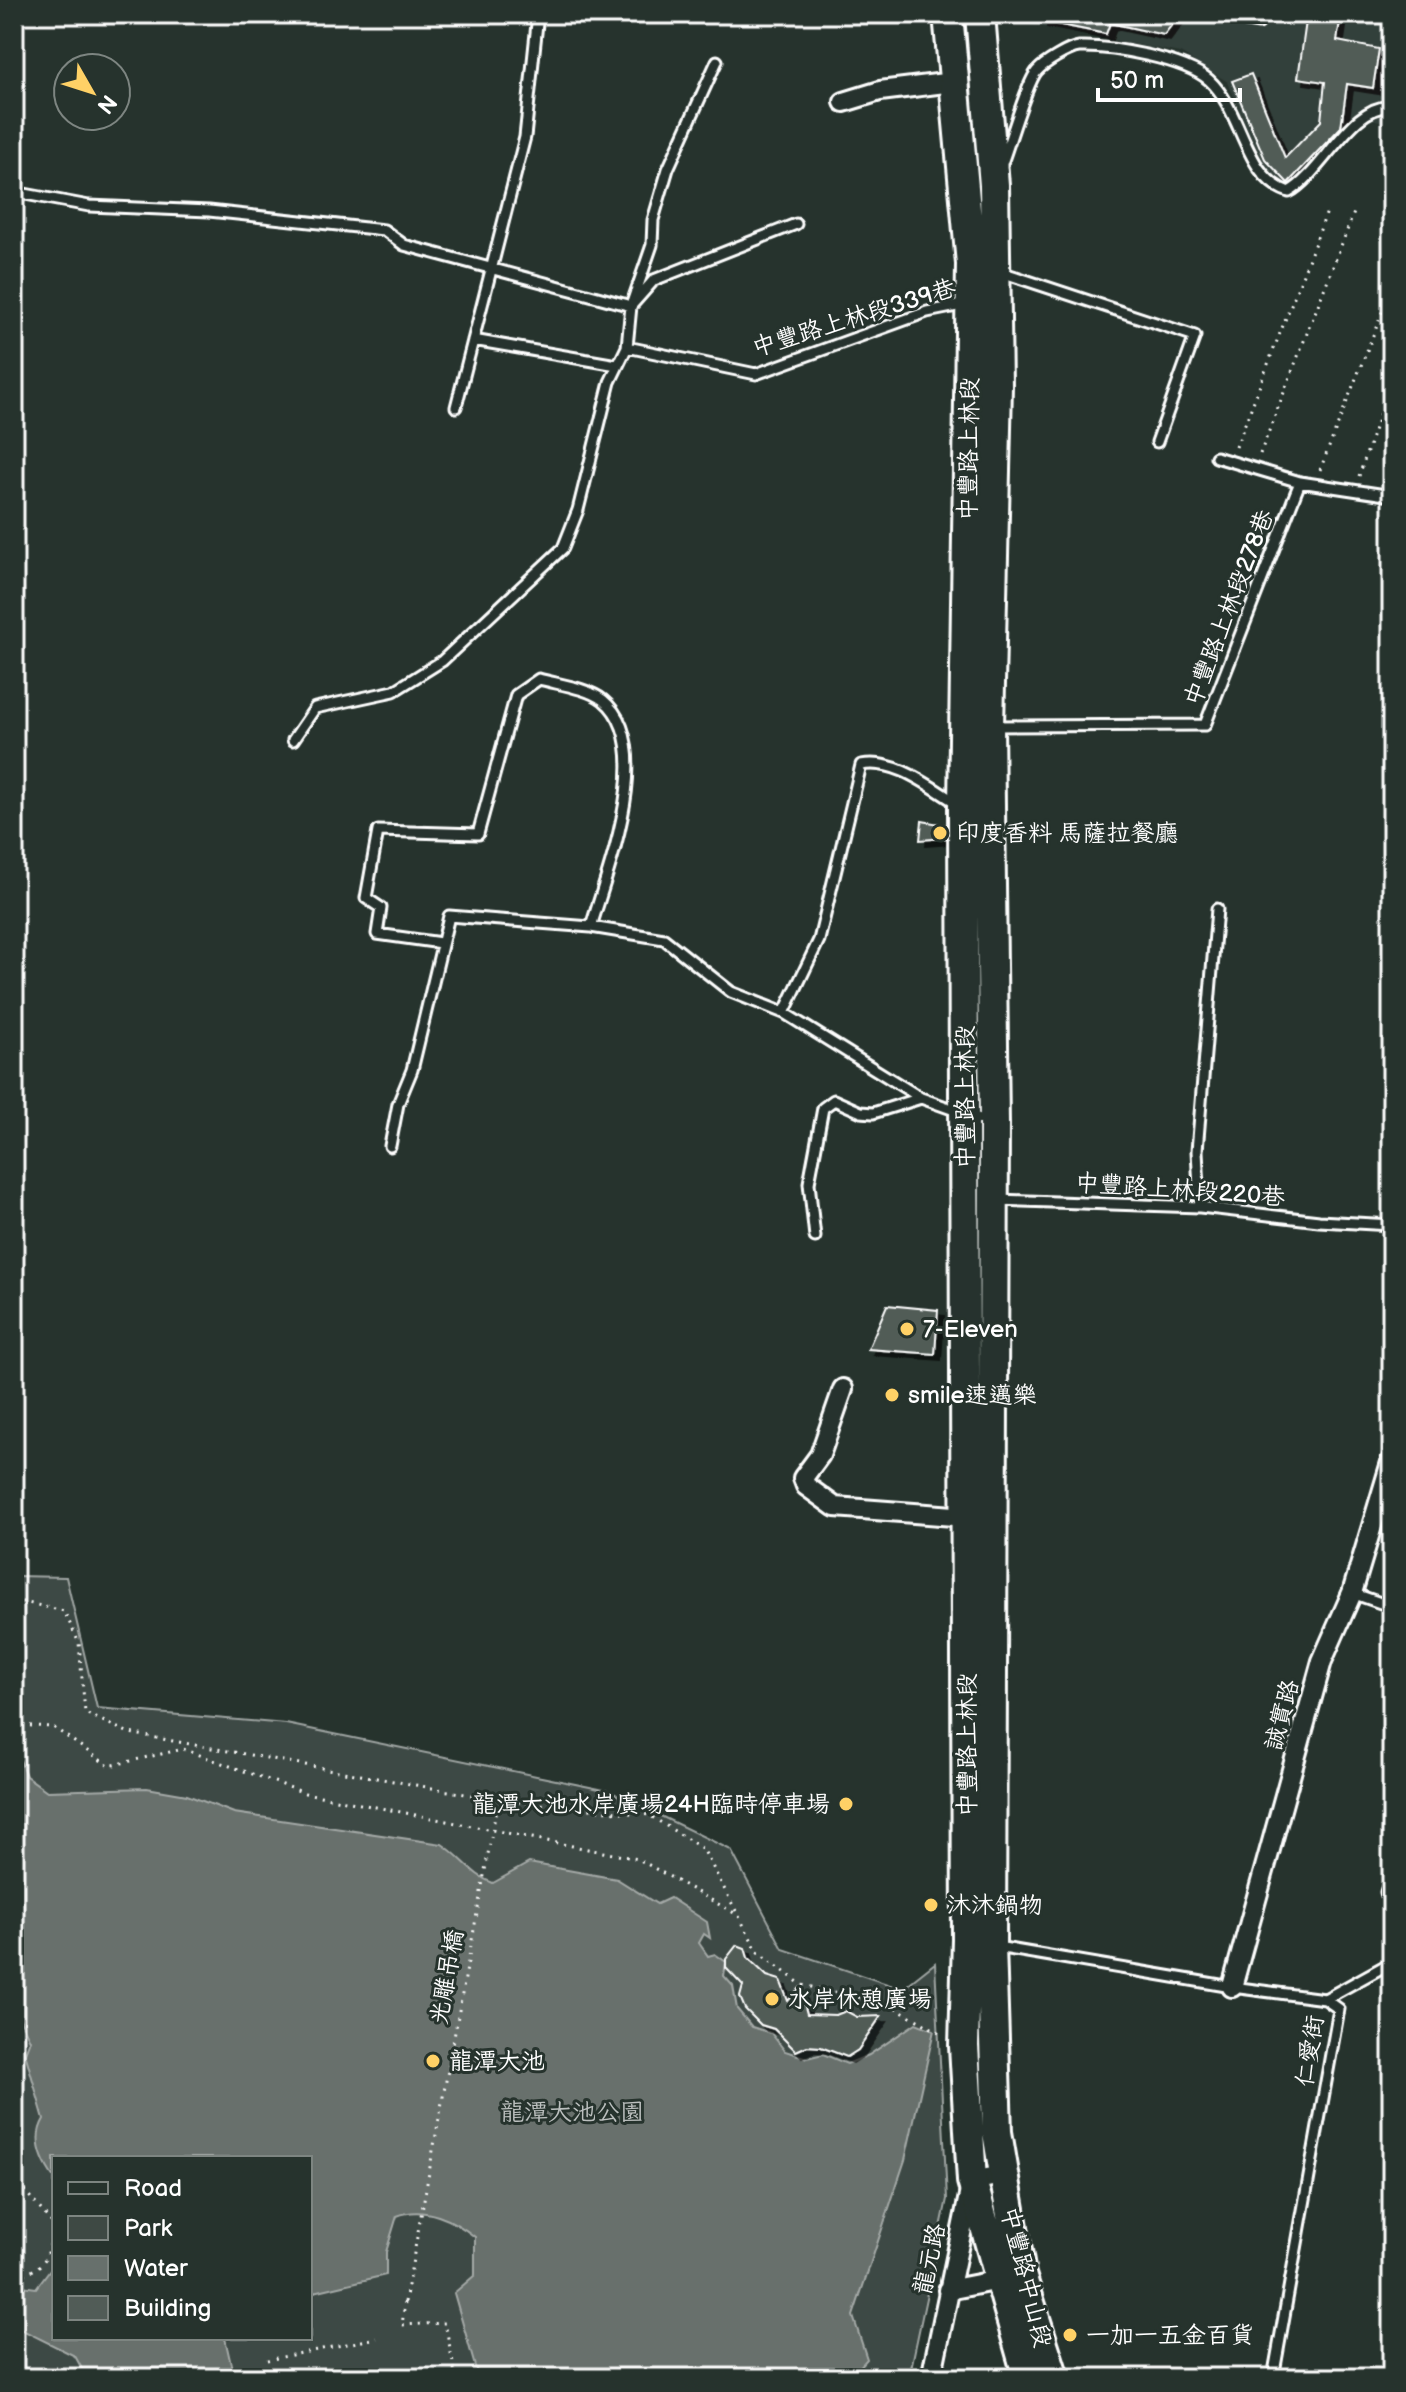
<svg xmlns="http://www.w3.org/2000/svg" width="1406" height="2392" font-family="'Balsamiq Sans','LXGW WenKai TC',sans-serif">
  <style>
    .built { fill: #333f3a }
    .green { fill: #3e4944; stroke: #9ea4a2; stroke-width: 2; fill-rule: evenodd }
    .water { fill: #67706c; stroke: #a4a9a7; stroke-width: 2 }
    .building { fill: #515c57; stroke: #fff; stroke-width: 2; filter: url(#shadow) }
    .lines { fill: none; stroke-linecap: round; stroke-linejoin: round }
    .service-casing { stroke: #fff; stroke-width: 15 }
    .minor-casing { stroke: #fff; stroke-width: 24 }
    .primary-casing { stroke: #fff; stroke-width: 34 }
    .path { stroke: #fff; stroke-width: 3; stroke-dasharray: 2 6; stroke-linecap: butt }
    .service { stroke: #26332d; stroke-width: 9 }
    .minor { stroke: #26332d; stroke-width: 18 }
    .primary { stroke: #26332d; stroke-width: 28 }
    .path-bridge { stroke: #fff; stroke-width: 3; stroke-dasharray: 2 6; stroke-linecap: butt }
    .poi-dot { fill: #ffd166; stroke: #26332d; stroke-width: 3 }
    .labels { text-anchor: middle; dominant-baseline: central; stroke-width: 6; stroke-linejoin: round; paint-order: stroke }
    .street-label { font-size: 24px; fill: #fff; stroke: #26332d }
    .poi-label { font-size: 24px; fill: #fff; stroke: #26332d; text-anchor: start }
    .park-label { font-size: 24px; fill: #bbbfbe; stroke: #26332d }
  </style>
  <defs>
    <filter id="shadow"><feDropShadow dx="6" dy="6" stdDeviation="0" flood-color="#0009"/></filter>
  </defs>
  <rect width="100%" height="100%" fill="#26332d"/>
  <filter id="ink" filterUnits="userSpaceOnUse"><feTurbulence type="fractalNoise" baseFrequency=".0125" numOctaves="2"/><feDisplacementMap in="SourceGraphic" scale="16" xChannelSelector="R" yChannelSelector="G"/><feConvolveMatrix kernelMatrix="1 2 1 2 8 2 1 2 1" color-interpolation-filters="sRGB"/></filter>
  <g filter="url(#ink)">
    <!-- built -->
    <path class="built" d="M1000 14H1392V125L1360 115 1289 189 1261 162 1228 82 1180 53 1000 19Z"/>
    <!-- green -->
    <path class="green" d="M14 1576 66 1577 97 1708 286 1724 609 1791 731 1850 783 1949 902 1989 935 1963 947 2199 909 2378H14ZM54 2158H310V2338H54Z"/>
    <!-- water -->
    <path class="water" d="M14 1744 26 1776 47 1791 147 1788 187 1795 234 1813 442 1844C462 1857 473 1876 493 1883L529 1863 617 1879 657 1904 670 1898 707 1922 710 1938 704 1934 699 1943 708 1956 715 1954 726 1962 724 1976 733 1986 737 2009 752 2027 771 2033 785 2051 807 2058 823 2054 847 2064 869 2055 916 2023 934 2030 905 2160 853 2316 867 2359 850 2378H486L476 2370 454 2293 475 2275V2237C454 2220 424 2205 397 2216L386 2252V2275L310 2293V2158H54V2178C41 2160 32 2139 44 2119L25 2053 30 2040 14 2007Z
      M54 2264V2338H225L234 2378H87L75 2356 14 2326V2285L36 2288Z"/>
    <!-- building -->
    <path class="building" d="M1042 14H1180L1164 35 1110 23 1106 34 1041 21Z
      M1307 14H1341L1337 41 1379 49 1373 88 1347 84 1341 127 1288 183 1265 159 1232 81 1251 74 1285 158 1321 121 1325 82 1298 78Z
      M922 821 946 825V838L920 840Z
      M887 1305 938 1310 935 1354 868 1349Z
      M737 1945 745 1948 748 1958 767 1976 780 1980 788 2001 800 1988 807 2014 836 2015 846 2011 857 2017 881 2016 858 2050 847 2057 821 2047 807 2046 796 2051 774 2029 761 2025 745 2009 740 1997 743 1986 726 1968V1959Z"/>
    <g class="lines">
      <!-- service casing -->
      <g class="service-casing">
        <path id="service" d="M1234 14 1241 20 1259 23 1261 14
          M1002 163C1009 145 1027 82 1037 71 1044 63 1069 48 1079 47 1112 46 1185 59 1209 80 1243 111 1244 178 1289 192 1322 174 1354 101 1392 107
          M14 192 89 206 209 211 384 230 404 245 631 306 652 245 653 220 668 169 717 61
          M796 224 654 280 631 306 627 347 756 374 927 312 967 304
          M1001 272 1195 336 1157 442
          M473 340 617 365
          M456 407 525 137 538 14
          M1216 457 1300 482 1392 496
          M993 726 1205 725 1300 482
          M293 740 315 708 394 691 442 661 563 548 578 510 610 382 627 347
          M441 943 377 934 381 908 366 898 378 831 478 834 516 695 539 679C557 684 588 688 603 700 658 745 607 871 591 927
          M784 1013 819 940 861 765C895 758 929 786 957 803
          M390 1146 398 1104 412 1070 449 916 591 927 664 939 731 992 784 1013 921 1098 991 1123
          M996 1200 1200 1207 1319 1221 1392 1225
          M1200 1207 1197 1151 1217 909
          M815 1237 809 1183 823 1108 834 1100 861 1112 873 1113 921 1098
          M1352 1593 1392 1607
          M1392 1874 1386 1892 1392 1918
          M997 1947 1232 1987 1325 1999 1339 2009 1273 2378
          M1325 1999 1392 1962"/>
      </g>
      <!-- minor casing -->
      <g class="minor-casing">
        <path id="minor" d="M844 102 880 91 953 82
          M843 1389 820 1455 803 1478 806 1486 835 1507 967 1517
          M1232 1987 1322 1661 1352 1593 1392 1459
          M948 2290 999 2280
          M931 2378 972 2181 1002 2175"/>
      </g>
      <!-- primary casing -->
      <g class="primary-casing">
        <path id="primary" d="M948 14 971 264 963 807 967 1939 964 2046 972 2181 1028 2378
          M980 14 994 185 997 386 989 726 994 1124 991 1946 997 2132 1021 2275 1054 2378"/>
      </g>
      <!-- path -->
      <path class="path" d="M1236 447 1328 209
        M1260 454 1355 210
        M1320 470 1392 287
        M1359 476 1392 377
        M14 1600 64 1611 79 1643 85 1713 129 1733 498 1800 649 1815 703 1849 758 1952 802 1985 889 2004 939 2032
        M14 1725 53 1727 109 1766 183 1749 305 1793 638 1859 736 1914
        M14 2119V2127
        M14 2178 52 2223C51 2255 47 2269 14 2277
        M405 2302 402 2325 445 2323 456 2378
        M267 2360 377 2338
        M14 2377 15 2378"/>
      <!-- service -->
      <use href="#service" class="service"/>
      <!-- minor -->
      <use href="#minor" class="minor"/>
      <!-- primary -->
      <use href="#primary" class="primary"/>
      <!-- path-bridge -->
      <path class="path-bridge" d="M405 2302 498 1800"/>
    </g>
  </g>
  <!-- markers -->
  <g class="poi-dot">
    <circle cx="940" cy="833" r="8"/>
    <circle cx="907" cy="1329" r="8"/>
    <circle cx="892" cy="1395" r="8"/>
    <circle cx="846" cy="1804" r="8"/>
    <circle cx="931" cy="1905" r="8"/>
    <circle cx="772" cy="1999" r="8"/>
    <circle cx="433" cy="2061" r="8"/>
    <circle cx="1070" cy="2335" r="8"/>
  </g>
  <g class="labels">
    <!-- street labels -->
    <g class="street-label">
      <text transform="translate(854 318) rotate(-17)">中豐路上林段339巷</text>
      <text transform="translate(969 449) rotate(-89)">中豐路上林段</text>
      <text transform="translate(1229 608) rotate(-69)">中豐路上林段278巷</text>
      <text transform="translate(965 1097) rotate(-90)">中豐路上林段</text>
      <text transform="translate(1180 1190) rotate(4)">中豐路上林段220巷</text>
      <text transform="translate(1282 1715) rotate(-75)">誠實路</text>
      <text transform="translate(967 1745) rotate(-90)">中豐路上林段</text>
      <text transform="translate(447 1977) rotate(-80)">光雕吊橋</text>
      <text transform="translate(1310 2051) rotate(-81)">仁愛街</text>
      <text transform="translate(930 2259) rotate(-78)">龍元路</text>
      <text transform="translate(1026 2277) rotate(76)">中豐路中山段</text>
    </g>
    <!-- poi labels -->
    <g class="poi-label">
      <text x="956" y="833">印度香料 馬薩拉餐廳</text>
      <text x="923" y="1329">7-Eleven</text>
      <text x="908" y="1395">smile速邁樂</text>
      <text x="830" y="1804" text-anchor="end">龍潭大池水岸廣場24H臨時停車場</text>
      <text x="947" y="1905">沐沐鍋物</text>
      <text x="788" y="1999">水岸休憩廣場</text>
      <text x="449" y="2061">龍潭大池</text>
      <text x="1086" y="2335">一加一五金百貨</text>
    </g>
    <!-- park labels -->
    <g class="park-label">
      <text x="572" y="2112">龍潭大池公園</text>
    </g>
  </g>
  <!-- margin -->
  <rect width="1406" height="2392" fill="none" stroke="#26332d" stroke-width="48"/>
  <rect x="24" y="24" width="1358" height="2344" fill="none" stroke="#fff" stroke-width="3" filter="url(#ink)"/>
  <!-- legend -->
  <rect x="52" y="2156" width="260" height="184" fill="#26332d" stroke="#7d8581" stroke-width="2"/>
  <rect x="68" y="2182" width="40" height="12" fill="#26332d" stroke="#7d8581" stroke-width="2"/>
  <text x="124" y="2196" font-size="24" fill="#ffffff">Road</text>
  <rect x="68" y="2216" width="40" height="24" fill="#3e4944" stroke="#7d8581" stroke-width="2"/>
  <text x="124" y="2236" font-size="24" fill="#ffffff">Park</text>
  <rect x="68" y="2256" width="40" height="24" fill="#67706c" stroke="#7d8581" stroke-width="2"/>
  <text x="124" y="2276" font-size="24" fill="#ffffff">Water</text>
  <rect x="68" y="2296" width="40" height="24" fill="#515c57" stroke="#7d8581" stroke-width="2"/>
  <text x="124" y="2316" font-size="24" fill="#ffffff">Building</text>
  <!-- north arrow -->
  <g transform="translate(92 92) rotate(129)"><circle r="38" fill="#26332d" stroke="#7d8581" stroke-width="2"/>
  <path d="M0-6L14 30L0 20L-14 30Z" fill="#ffd166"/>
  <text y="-12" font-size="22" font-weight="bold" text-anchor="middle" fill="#ffffff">N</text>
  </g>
  <!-- scale -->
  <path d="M1098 88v12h142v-12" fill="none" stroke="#ffffff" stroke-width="4"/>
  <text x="1110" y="88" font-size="24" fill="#ffffff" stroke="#26332d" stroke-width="6" paint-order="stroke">50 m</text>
</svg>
